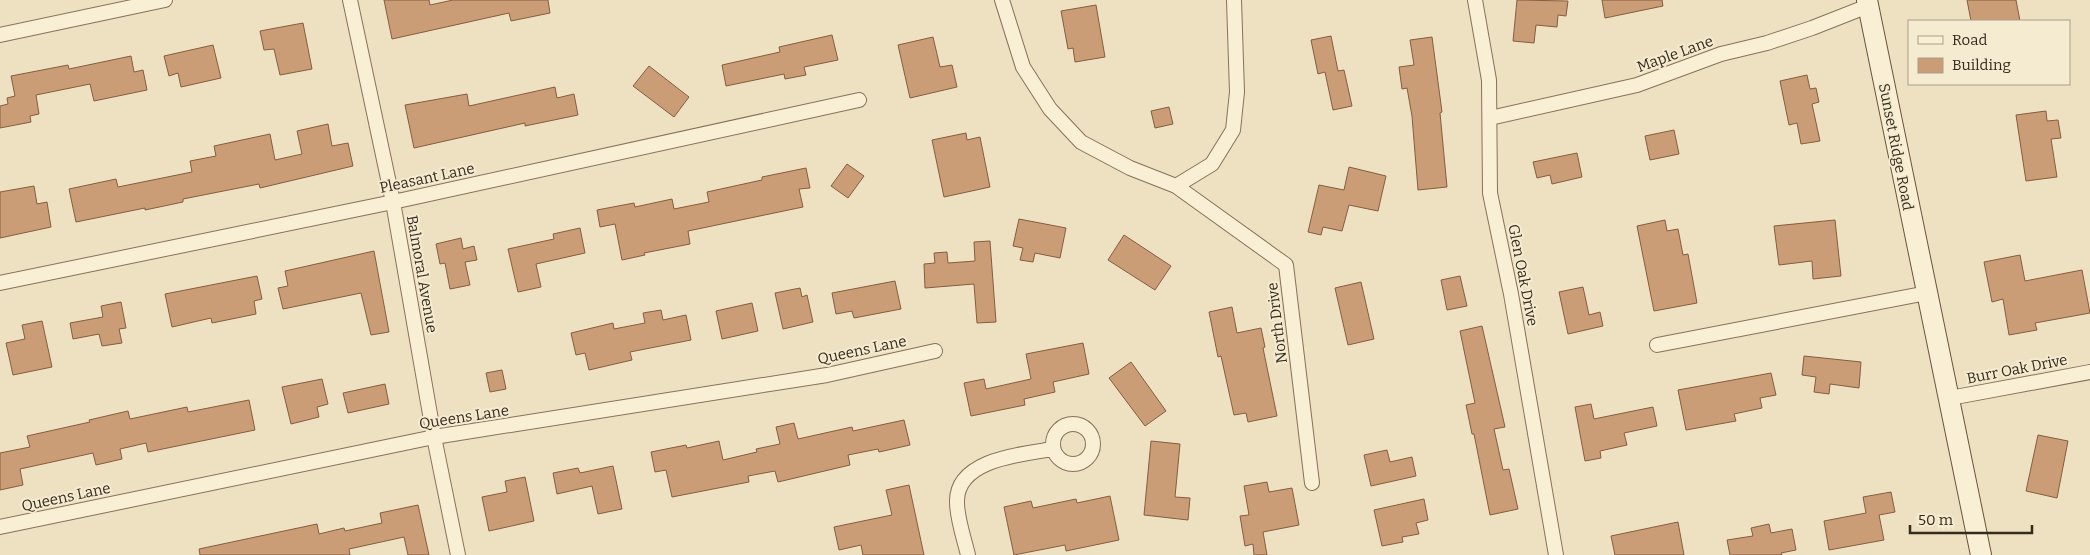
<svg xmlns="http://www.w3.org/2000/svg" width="2090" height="555" font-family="Bitter,serif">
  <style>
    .building { fill: #cb9d77; stroke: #855d3f }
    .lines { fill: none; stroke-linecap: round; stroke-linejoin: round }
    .street-casing { stroke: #867259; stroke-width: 16 }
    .secondary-casing { stroke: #68543c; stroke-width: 22 }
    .street { stroke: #f8efd4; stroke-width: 14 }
    .secondary { stroke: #f8efd4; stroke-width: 20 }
    .labels { text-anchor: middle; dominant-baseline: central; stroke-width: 4; stroke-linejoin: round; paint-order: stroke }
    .street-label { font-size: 15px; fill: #362a1d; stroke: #f5ebd0 }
  </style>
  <rect width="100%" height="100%" fill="#ede1c1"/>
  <!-- building -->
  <path class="building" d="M384 0H429L430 5 453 0H548L550 13 511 21 509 13 392 39Z
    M1517 0 1568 1 1566 16 1558 15 1557 27 1536 25 1534 43 1513 41Z
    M1602 0H1662L1663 6 1605 18Z
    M1967 0H2016L2020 21H1971Z
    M1096 5 1105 57 1075 62 1073 48 1068 49 1061 11Z
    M303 23 312 69 280 75 274 49 264 50 260 31Z
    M832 35 838 60 804 67 806 75 785 79 784 74 726 86 722 65 780 52 779 47Z
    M1331 36 1338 71 1344 70 1352 106 1333 110 1325 72 1318 74 1311 40Z
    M933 37 940 67 952 65 957 87 910 98 898 45Z
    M1432 37 1442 112 1440 113 1447 187 1418 190 1412 116 1407 88 1402 89 1399 67 1414 65 1410 40Z
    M213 45 221 78 181 87 178 73 169 76 164 56Z
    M131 56 134 72 143 70 147 90 94 101 90 84 36 95 39 114 30 116 31 122 0 128V106L8 104 7 98 15 96 11 76 68 65 69 69Z
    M649 66 689 97 674 117 633 86Z
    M1807 75 1810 89 1816 88 1819 102 1812 104 1820 141 1801 144 1797 123 1789 125 1780 81Z
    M555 87 557 98 574 94 578 115 525 126V123L414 148 405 105 467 94 469 106Z
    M1169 107 1173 124 1155 128 1151 111Z
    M2046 111 2047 121 2058 120 2061 138 2051 139 2057 177 2026 181 2016 115Z
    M328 124 332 146 348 143 353 166 260 188 259 184 183 199V202L145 210V208L76 222 69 189 116 179 118 187 192 172 190 161 216 156 214 146 270 134 275 160 302 154 297 131Z
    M1674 130 1679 154 1650 160 1645 136Z
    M966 133 967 140 980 137 990 187 944 197 932 140Z
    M1577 153 1582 177 1552 184 1550 175 1537 178 1533 162Z
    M847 164 864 176 848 198 831 186Z
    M1349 167 1386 176 1378 211 1349 205 1342 231 1323 227 1321 235 1308 232 1319 185 1344 190Z
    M806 168 810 188 799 189 803 207 688 231 690 244 644 253 645 255 622 260 615 224 600 227 597 210 634 203 635 207 672 199 674 209 709 202 707 192 762 180V177Z
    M34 186 37 204 47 202 51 227 0 238V192Z
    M1019 219 1066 228 1060 258 1035 253 1033 262 1020 260 1023 248 1013 246Z
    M1665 220 1667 231 1678 229 1683 255 1688 254 1697 303 1654 311 1637 226Z
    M1835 220 1841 276 1813 279 1812 261 1779 265 1774 226Z
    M580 228 585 253 536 264 541 287 518 292 508 249 554 239 553 234Z
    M1124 235 1171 266 1155 290 1108 260Z
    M461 238 463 249 474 246 477 260 465 262 470 285 450 289 445 263 440 264 436 244Z
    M990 241 996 322 977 323 974 284 925 288 924 264 935 263 934 253 947 252 948 263 975 261 974 242Z
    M374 251 389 332 371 335 361 293 283 309 278 288 288 286 285 271Z
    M2020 255 2025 281 2082 270 2090 313 2035 323 2037 330 2009 335 2003 299 1992 302 1984 262Z
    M257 276 262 299 254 301 256 314 212 323 211 318 172 327 165 294Z
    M1460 276 1467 306 1447 310 1441 280Z
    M895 281 901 309 854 318 852 311 836 314 832 293Z
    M1361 282 1374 339 1348 345 1335 288Z
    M1583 287 1589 315 1600 312 1603 326 1568 334 1559 292Z
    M800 288 802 297 807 295 813 322 783 329 775 293Z
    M121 302 126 328 119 329 122 343 102 346 99 334 73 339 70 323 103 317 101 306Z
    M752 303 758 331 722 339 716 311Z
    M1232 307 1237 333 1261 328 1265 347 1263 348 1277 416 1248 422 1246 413 1234 415 1221 356 1218 357 1209 312Z
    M661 310 663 320 686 315 691 340 630 352 632 360 589 370 585 353 576 355 571 333 613 323 614 329 645 323 643 313Z
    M42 321 52 367 13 375 6 343 25 339 22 325Z
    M1482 326 1505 427 1494 429 1503 470 1509 469 1518 509 1490 515 1474 434H1472L1466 405 1475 403 1460 331Z
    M1083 343 1089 374 1053 382 1055 392 1024 399 1025 405 971 416 964 383 984 379 986 389 1031 379 1026 354Z
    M1804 356 1861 362 1859 388 1830 384 1829 394 1814 392 1816 377 1802 375Z
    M1131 362 1166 411 1145 426 1109 378Z
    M502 370 506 389 490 392 486 373Z
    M1771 373 1776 395 1760 398 1762 408 1734 414 1736 421 1686 430 1678 390Z
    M322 379 328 404 317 407 319 417 291 424 282 387Z
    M385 384 389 404 348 413 343 393Z
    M249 400 255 430 148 452 146 443 120 449 122 459 96 465 93 453 20 469 23 485 0 490V453L30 447 27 436 90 422 89 420 128 411 130 419 187 407 188 412Z
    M1591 404 1594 419 1653 407 1657 426 1624 433 1627 445 1600 451 1601 458 1585 461 1575 407Z
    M904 420 910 445 879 452 878 449 848 455 850 465 778 482 775 471 748 476 749 482 672 497 666 470 655 472 651 452 686 445 687 448 719 441 723 460 757 452 756 449 780 444 776 427 794 423 798 439 852 427 853 431Z
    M2038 435 2068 441 2057 498 2026 491Z
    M1151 441 1180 444 1175 497 1190 498 1188 520 1144 515Z
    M1387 450 1390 462 1412 457 1416 476 1371 486 1364 455Z
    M613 466 622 509 598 514 592 486 557 494 553 473 578 468 580 473Z
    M525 477 534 521 489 531 482 497 507 492 505 481Z
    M1267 482 1269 492 1292 488 1299 525 1263 532 1267 555H1254L1253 544 1245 546 1240 516 1249 515 1244 486Z
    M909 485 924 555H863L861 545 839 550 834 527 892 515 886 490Z
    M1891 492 1895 512 1879 515 1884 540 1829 550 1824 521 1866 513 1863 497Z
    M1110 496 1119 540 1066 551 1065 545 1014 555 1004 507 1031 501 1033 508 1076 499 1077 503Z
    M1424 499 1428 520 1416 523 1419 534 1402 537 1403 542 1382 546 1374 510Z
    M418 505 429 555H408L404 537 349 549 350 555H200L199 549 317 524 319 534 344 528 345 531 382 523 380 513Z
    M1678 522 1684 555H1615L1611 536Z
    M1769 524 1771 533 1792 529 1796 550 1781 553 1782 555H1730L1727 540 1753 536 1751 528Z"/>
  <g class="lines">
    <!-- street casing -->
    <g class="street-casing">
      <path id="street" d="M350 0 393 202 434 437 458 555
        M1002 0 1023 67 1050 109 1081 142 1130 168 1176 186 1286 265 1312 483
        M1475 0 1489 80 1490 193 1511 294 1556 555
        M0 35 165 0
        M1490 118 1637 85 1721 54 1767 43 1812 28 1868 6
        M1176 186 1212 164 1233 130 1237 92 1234 0
        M0 283 393 202 859 100
        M1657 345 1927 293
        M1950 398 2090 372
        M1053 444a20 20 0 1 1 40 0a20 20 0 1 1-40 0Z
        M0 527 434 437 827 375 935 351
        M968 555C964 538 957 519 957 502 956 459 1023 454 1053 449"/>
    </g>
    <!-- secondary casing -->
    <g class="secondary-casing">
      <path id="secondary" d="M1867 0 1981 555"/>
    </g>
    <!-- street -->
    <use href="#street" class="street"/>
    <!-- secondary -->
    <use href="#secondary" class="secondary"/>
  </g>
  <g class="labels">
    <!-- street labels -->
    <g class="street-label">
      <text transform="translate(1675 54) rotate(-20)">Maple Lane</text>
      <text transform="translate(1896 147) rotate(79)">Sunset Ridge Road</text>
      <text transform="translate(427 178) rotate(-12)">Pleasant Lane</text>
      <text transform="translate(422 274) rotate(80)">Balmoral Avenue</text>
      <text transform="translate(1523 275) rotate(79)">Glen Oak Drive</text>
      <text transform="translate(1277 323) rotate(-97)">North Drive</text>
      <text transform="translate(862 350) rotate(-12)">Queens Lane</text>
      <text transform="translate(2017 369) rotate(-11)">Burr Oak Drive</text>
      <text transform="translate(464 417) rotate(-9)">Queens Lane</text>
      <text transform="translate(66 497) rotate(-12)">Queens Lane</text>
    </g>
  </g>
  <!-- legend -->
  <rect x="1908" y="20" width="162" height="65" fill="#f5ebd0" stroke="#a99e88"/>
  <rect x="1918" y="36" width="25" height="8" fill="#f8efd4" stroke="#a99e88"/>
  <text x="1952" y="45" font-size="15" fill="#362a1d">Road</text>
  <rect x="1918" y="58" width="25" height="15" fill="#cb9d77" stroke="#a99e88"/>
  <text x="1952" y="70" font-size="15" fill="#362a1d">Building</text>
  <!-- scale -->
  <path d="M1910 525v8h122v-8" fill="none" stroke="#362a1d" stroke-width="2.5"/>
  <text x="1918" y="525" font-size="15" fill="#362a1d" stroke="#f5ebd0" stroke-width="4" paint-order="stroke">50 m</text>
</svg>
